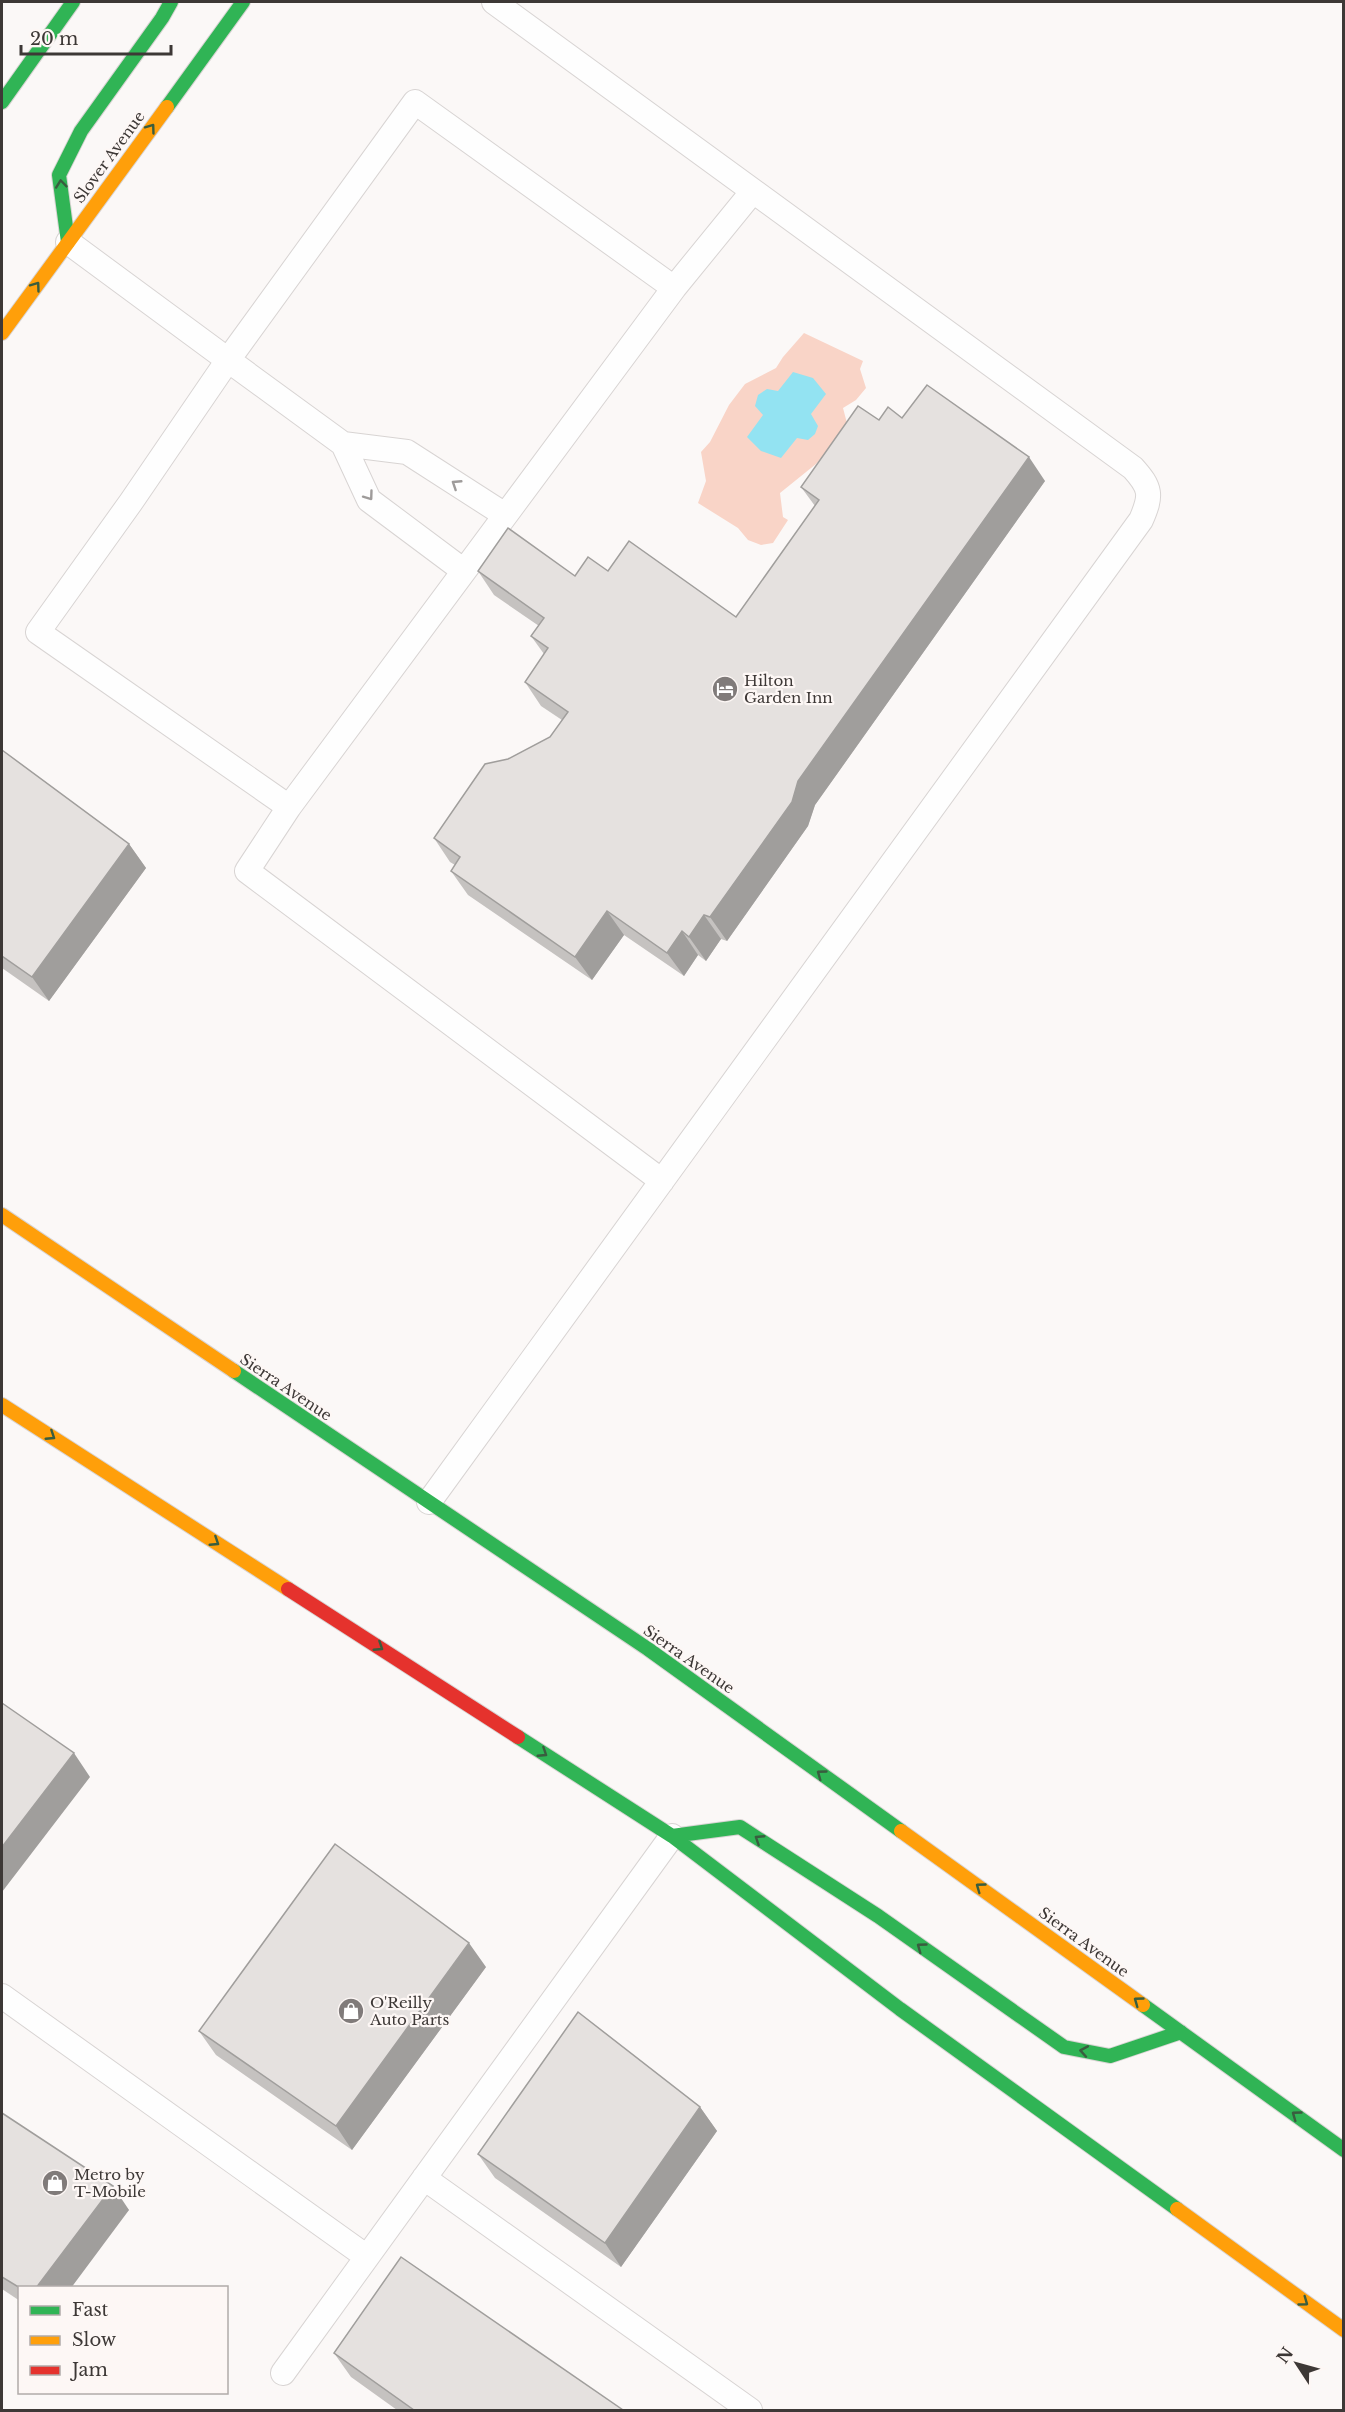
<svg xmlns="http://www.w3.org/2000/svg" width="1345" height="2412" font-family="'Libre Baskerville',serif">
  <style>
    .green { fill: #f9d4c7 }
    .water { fill: #93e3f2 }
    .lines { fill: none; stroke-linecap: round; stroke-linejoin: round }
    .lane-casing { stroke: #d8d4d3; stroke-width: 26 }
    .fast-casing { stroke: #d8d4d3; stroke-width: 16 }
    .slow-casing { stroke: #d8d4d3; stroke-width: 16 }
    .jam-casing { stroke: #d8d4d3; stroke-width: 16 }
    .lane { stroke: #fefefe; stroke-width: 24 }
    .fast { stroke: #30b455; stroke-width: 14 }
    .slow { stroke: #ff9f0a; stroke-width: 14 }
    .jam { stroke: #e5322d; stroke-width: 14 }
    .wall { fill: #c5c2c0 }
    .shaded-wall { fill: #a09e9c }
    .building { fill: #e5e1df; stroke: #a09e9c; stroke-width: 1.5 }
    .oneway { stroke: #395d3f }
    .oneway2 { stroke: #9e9b9a }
    .labels { text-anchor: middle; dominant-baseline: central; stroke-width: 4.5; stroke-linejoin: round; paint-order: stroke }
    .street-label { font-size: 15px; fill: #3d3836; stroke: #fdf7f5 }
    .poi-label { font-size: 15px; fill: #3d3836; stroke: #fdf7f5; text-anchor: start }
  </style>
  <rect width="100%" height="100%" fill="#fbf8f7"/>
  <!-- green -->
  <path class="green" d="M804 333 863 361 860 369 866 388 856 400 843 408 848 427 816 464 780 493 783 517 788 520 773 543 761 545 748 540 738 528 698 503 706 481 701 452 710 442 729 405 745 384 776 368 783 357Z"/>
  <!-- water -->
  <path class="water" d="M793 372 813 378 826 394 811 414 818 426 815 434 808 440 797 438 781 458 761 451 747 437 763 415 755 406 758 395 767 389 778 391Z"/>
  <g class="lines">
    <!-- lane casing -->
    <g class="lane-casing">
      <path id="lane" d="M68 242 228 360 131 502 38 632 289 807 247 871 662 1181
        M343 444 407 452 505 515
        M464 571 369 500 343 444 228 360 415 102 674 288 753 191
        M289 807 674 288
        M429 1502 1141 520C1152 495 1151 488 1133 468L494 2
        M2 1996 367 2257
        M424 2178 750 2410
        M283 2373 672 1836"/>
    </g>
    <!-- fast casing -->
    <g class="fast-casing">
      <path id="fast" d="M2 102 73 2
        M167 107 243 2
        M68 242 59 175 81 131 162 18 171 2
        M234 1371 648 1649 901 1831
        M518 1737 672 1836 900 2009 1177 2209
        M672 1836 740 1827 878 1916 1064 2047 1110 2056 1181 2032
        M1143 2005 1344 2150"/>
    </g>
    <!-- slow casing -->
    <g class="slow-casing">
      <path id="slow" d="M2 333 167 107
        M2 1215 234 1371
        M2 1405 288 1589
        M901 1831 1143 2005
        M1177 2209 1344 2330"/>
    </g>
    <!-- jam casing -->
    <g class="jam-casing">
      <path id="jam" d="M288 1589 518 1737"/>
    </g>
    <!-- lane -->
    <use href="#lane" class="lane"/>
    <!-- fast -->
    <use href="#fast" class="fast"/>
    <!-- slow -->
    <use href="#slow" class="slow"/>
    <!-- jam -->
    <use href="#jam" class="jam"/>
  </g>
  <!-- wall -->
  <path class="wall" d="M902 418 1045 481 815 805 808 826 727 941 721 939 706 961 698 955 684 976 624 935 592 980 468 895 451 871 455 865 450 862 434 838 508 759 550 737 562 720 541 706 525 682 544 654 531 636 539 626 494 595 478 571 575 576 608 571 736 617 815 506 801 487 879 420Z
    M2 750 129 844 146 868 49 1001 2 968Z
    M486 1967 352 2150 216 2055 199 2031Z
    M700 2107 717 2131 621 2267 495 2178 478 2154Z
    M2 2113 129 2210 20 2288V2301L2 2289Z
    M334 2353 623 2410H397L351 2377Z"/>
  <!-- shaded-wall -->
  <path class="shaded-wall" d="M1029 457 1045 481 815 805 808 826 727 941 710 917 798 781Z
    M129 844 146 868 49 1001 32 977Z
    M607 911 624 935 592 980 575 957Z
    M704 915 721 939 706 961 689 937Z
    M682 931 698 955 684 976 667 953Z
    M74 1753 90 1777 2 1892V1847Z
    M469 1943 486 1967 352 2150 336 2126Z
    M700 2107 717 2131 621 2267 605 2243Z
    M113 2186 129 2210 71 2288H36Z"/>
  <!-- building -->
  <path class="building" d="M927 385 1029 457 798 781 792 802 710 917 704 915 689 937 682 931 667 953 607 911 575 957 451 871 460 857 434 838 485 764 508 759 550 737 568 712 525 682 548 648 531 636 544 618 478 571 508 528 575 576 588 557 608 571 629 541 736 617 819 500 801 487 858 406 879 420 888 407 902 418Z
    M2 750 129 844 32 977 2 956Z
    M2 1703 74 1753 2 1847Z
    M335 1844 469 1943 336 2126 199 2031Z
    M578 2012 700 2107 605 2243 478 2154Z
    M2 2113 113 2186 36 2288H20L2 2277Z
    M401 2257 623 2410H414L334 2353Z"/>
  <!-- one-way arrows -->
  <defs><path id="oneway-chevron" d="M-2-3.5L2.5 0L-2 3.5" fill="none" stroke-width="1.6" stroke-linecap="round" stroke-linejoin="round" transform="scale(1.5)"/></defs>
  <g class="oneway">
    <use href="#oneway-chevron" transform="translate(151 128) rotate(-54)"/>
    <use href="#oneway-chevron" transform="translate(61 184) rotate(-96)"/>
    <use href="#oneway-chevron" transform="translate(36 286) rotate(-54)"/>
    <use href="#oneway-chevron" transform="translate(51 1436) rotate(33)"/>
    <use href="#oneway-chevron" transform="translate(215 1542) rotate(33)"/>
    <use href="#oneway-chevron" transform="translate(379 1647) rotate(33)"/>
    <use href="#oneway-chevron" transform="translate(543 1753) rotate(33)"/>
    <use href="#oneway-chevron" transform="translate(821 1774) rotate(-144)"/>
    <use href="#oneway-chevron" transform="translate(759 1839) rotate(-147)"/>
    <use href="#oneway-chevron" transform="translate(980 1887) rotate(-144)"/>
    <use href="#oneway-chevron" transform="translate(921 1947) rotate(-144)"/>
    <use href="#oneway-chevron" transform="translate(1138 2001) rotate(-144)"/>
    <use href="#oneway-chevron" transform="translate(1084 2051) rotate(-170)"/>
    <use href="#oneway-chevron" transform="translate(1296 2115) rotate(-144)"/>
    <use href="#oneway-chevron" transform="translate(1304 2302) rotate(36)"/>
  </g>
  <g class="oneway2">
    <use href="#oneway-chevron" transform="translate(456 484) rotate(-147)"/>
    <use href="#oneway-chevron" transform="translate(369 496) rotate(54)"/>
  </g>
  <!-- icons -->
  <defs>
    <g id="hotel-disc" transform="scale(1.35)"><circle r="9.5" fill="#807b7a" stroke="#fdf7f5"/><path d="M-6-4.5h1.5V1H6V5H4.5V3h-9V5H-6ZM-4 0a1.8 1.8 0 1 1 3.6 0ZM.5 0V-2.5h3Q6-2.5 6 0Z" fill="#fff"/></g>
    <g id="shop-disc" transform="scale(1.35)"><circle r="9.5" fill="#807b7a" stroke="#fdf7f5"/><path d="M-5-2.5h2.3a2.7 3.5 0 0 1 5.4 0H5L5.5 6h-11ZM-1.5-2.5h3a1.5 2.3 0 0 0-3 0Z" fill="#fff"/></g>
  </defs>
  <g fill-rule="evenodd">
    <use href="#hotel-disc" x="725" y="689"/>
    <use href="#shop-disc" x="351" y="2011"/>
    <use href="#shop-disc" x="55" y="2183"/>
  </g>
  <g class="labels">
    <!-- street labels -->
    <g class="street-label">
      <text transform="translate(109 157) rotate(-54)">Slover Avenue</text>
      <text transform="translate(286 1387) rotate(34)">Sierra Avenue</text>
      <text transform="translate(689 1659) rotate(35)">Sierra Avenue</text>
      <text transform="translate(1084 1942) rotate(36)">Sierra Avenue</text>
    </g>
    <!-- poi labels -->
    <g class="poi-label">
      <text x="744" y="680">Hilton<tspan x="744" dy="17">Garden Inn</tspan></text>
      <text x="370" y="2002">O'Reilly<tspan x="370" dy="17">Auto Parts</tspan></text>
      <text x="74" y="2174">Metro by<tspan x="74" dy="17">T-Mobile</tspan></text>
    </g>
  </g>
  <!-- border -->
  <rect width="1345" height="2412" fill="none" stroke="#3d3836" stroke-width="6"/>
  <!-- legend -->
  <rect x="18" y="2286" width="210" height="108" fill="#fdf7f5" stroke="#b0aba9" stroke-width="1.5"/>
  <rect x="30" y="2306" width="30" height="9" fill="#30b455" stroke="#b0aba9" stroke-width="1.5"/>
  <text x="72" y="2316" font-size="18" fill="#3d3836">Fast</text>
  <rect x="30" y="2336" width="30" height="9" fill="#ff9f0a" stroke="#b0aba9" stroke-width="1.5"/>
  <text x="72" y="2346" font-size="18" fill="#3d3836">Slow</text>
  <rect x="30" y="2366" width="30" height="9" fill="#e5322d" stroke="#b0aba9" stroke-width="1.5"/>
  <text x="72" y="2376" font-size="18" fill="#3d3836">Jam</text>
  <!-- north arrow -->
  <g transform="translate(1297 2364) rotate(306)" stroke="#fdf7f5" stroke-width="4.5" paint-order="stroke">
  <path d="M0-4.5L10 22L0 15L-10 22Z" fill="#3d3836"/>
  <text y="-9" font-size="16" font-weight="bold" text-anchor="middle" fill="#3d3836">N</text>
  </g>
  <!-- scale -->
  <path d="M21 45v9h150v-9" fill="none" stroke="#3d3836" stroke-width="3"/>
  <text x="30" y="45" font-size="18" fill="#3d3836" stroke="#fdf7f5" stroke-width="4.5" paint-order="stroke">20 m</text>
</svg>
